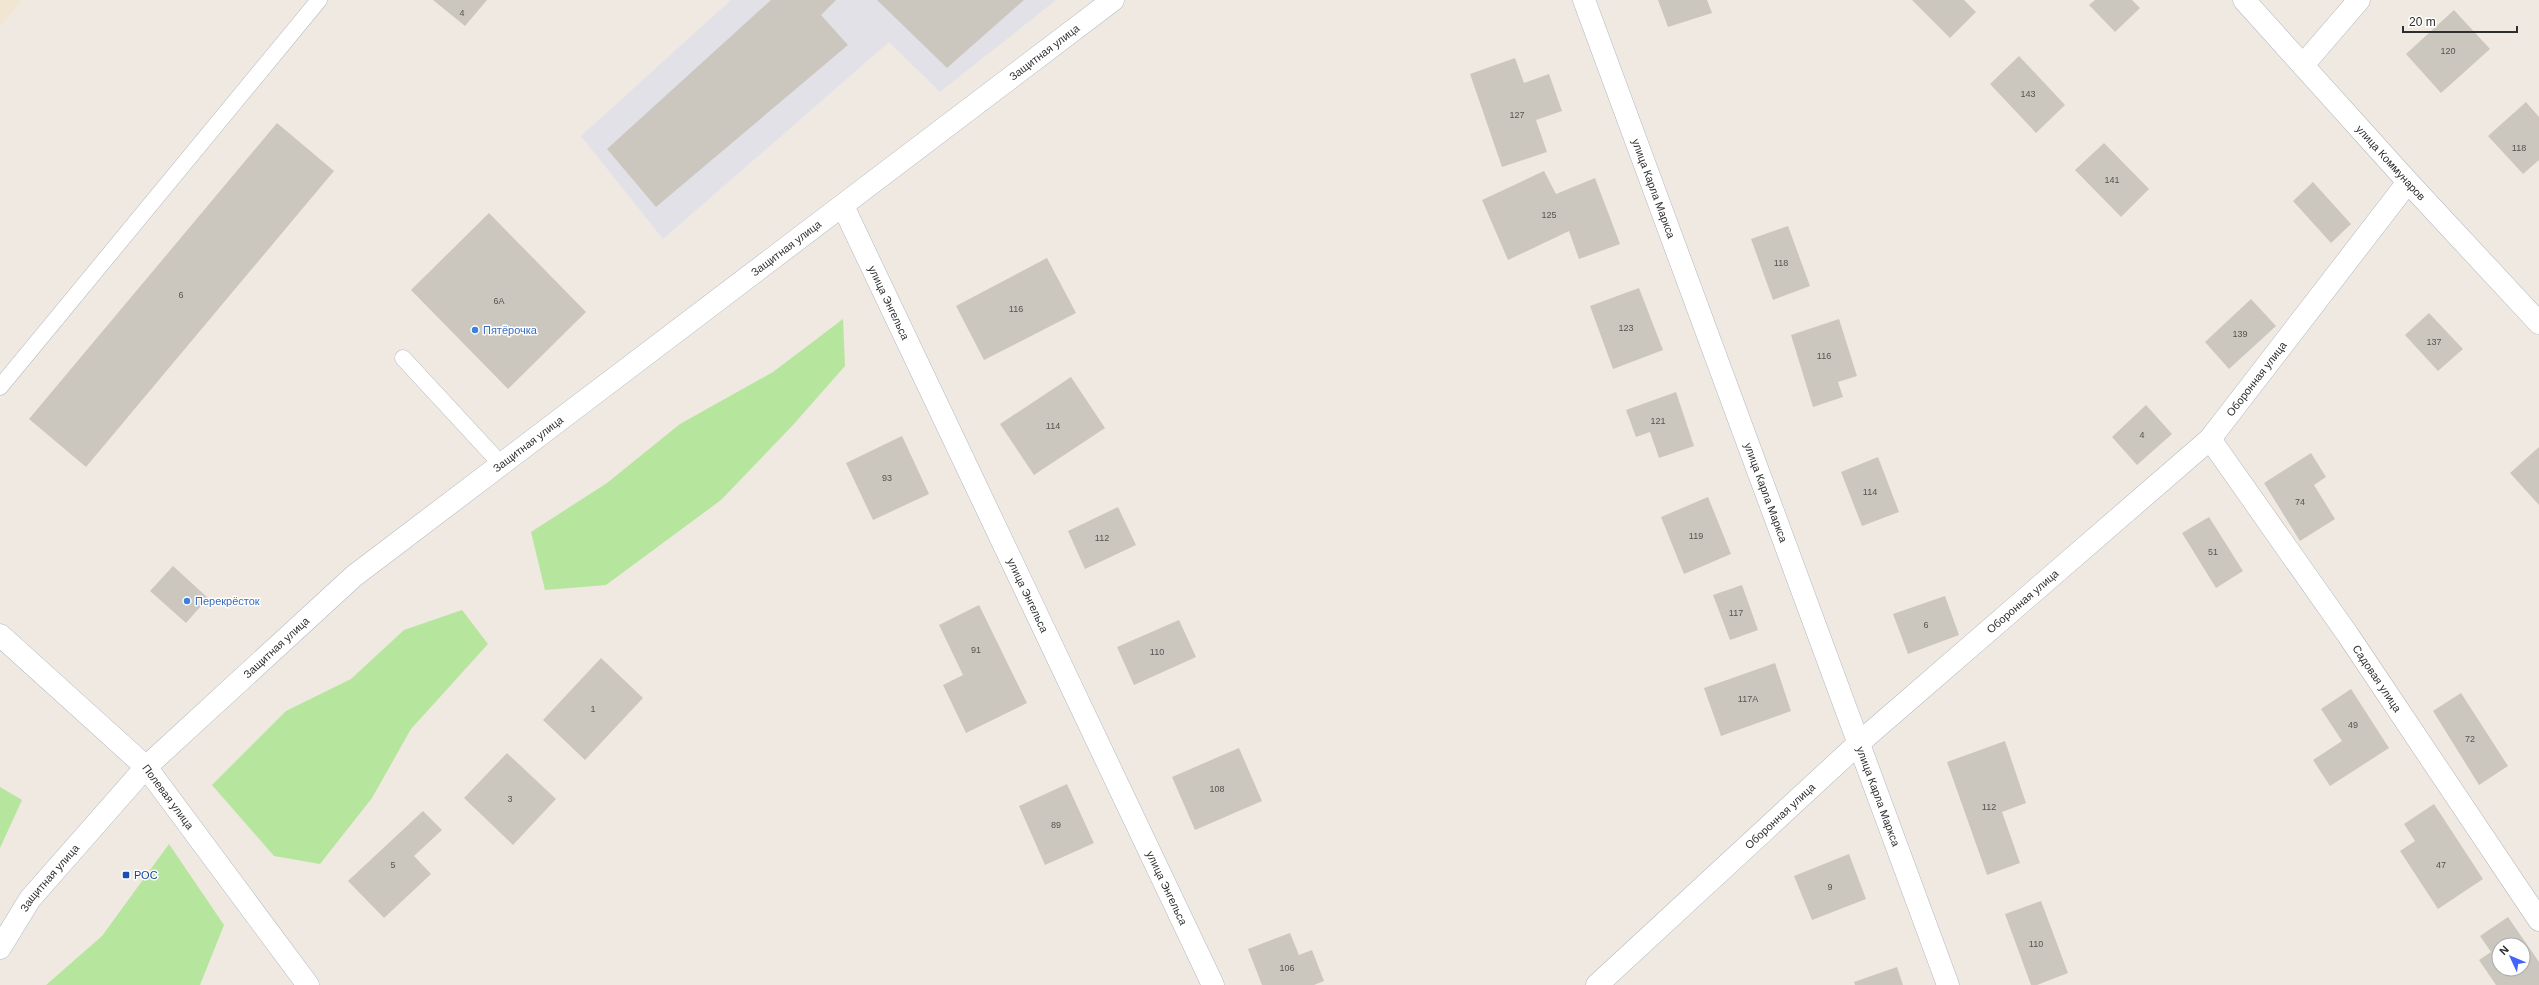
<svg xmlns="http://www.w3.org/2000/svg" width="2539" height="985" font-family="Arial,sans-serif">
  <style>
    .industrial { fill: #e3e1e8 }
    .education { fill: #f0e6d1 }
    .green { fill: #b6e59e }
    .building { fill: #cbc7bf; fill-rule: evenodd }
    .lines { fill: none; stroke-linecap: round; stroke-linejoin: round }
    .lane-casing { stroke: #b4b7c1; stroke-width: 17 }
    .street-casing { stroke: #b4b7c1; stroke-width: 23 }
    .secondary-casing { stroke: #b4b7c1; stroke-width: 23 }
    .lane { stroke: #fff; stroke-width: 16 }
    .street { stroke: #fff; stroke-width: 22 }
    .secondary { stroke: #fff; stroke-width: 22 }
    .shop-dot { fill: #3f7fe0; stroke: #fff; stroke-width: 1.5 }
    .transit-dot { fill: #1a4fb4; stroke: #fff; stroke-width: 1.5 }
    .labels { text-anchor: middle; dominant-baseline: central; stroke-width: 3; stroke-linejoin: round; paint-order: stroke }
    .number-label { font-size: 9px; fill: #555452 }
    .street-label { font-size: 11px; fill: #2e2e2e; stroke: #fff }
    .shop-label { font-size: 11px; fill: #366cbe; stroke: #fff; text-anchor: start }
    .transit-label { font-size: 11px; fill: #164399; stroke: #fff; text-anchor: start }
  </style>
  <rect width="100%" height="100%" fill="#efe9e1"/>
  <!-- industrial -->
  <path class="industrial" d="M731 0H1056L940 92 889 42 663 239 581 136Z"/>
  <!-- education -->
  <path class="education" d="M0 0H22L0 26Z"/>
  <!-- green -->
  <path class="green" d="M843 319 845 366 793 425 721 500 606 585 545 590 531 532 607 483 680 424 773 372Z
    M462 610 488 644 411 729 372 798 320 864 274 856 212 785 286 711 351 679 404 630Z
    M0 787 22 800 0 848Z
    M169 844 224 925 200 985H46L102 936Z"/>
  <!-- building -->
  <path class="building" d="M433 0H487L465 26Z
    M771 0H836L821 15 848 45 656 207 607 149Z
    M877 0H1024L947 68Z
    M1658 0H1707L1712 13 1668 27Z
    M1912 0H1964L1976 12 1950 38Z
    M2095 0H2132L2140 8 2115 32 2089 5Z
    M2454 10 2490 49 2441 93 2406 54Z
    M2019 56 2065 105 2036 133 1990 84Z
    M1515 58 1524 83 1549 74 1562 111 1536 120 1547 152 1502 167 1470 74Z
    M2526 102 2539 117V160L2523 174 2488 136Z
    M277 123 334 171 86 467 29 419Z
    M2104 143 2149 189 2121 217 2075 170Z
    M1544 171 1556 194 1595 178 1620 244 1579 259 1569 231 1508 260 1482 200Z
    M2313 182 2351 224 2331 243 2293 201Z
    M489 213 586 312 508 389 411 290Z
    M1788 226 1810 286 1773 300 1751 239Z
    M1047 258 1076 313 984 360 956 306Z
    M1639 288 1663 350 1613 369 1590 306Z
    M2251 299 2276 326 2229 369 2205 342Z
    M2429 313 2463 349 2438 371 2405 335Z
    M1839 319 1857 376 1838 382 1843 397 1813 407 1791 335Z
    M1071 377 1105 428 1034 475 1000 424Z
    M1676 392 1694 446 1659 458 1650 432 1636 437 1626 410Z
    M2146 405 2172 434 2137 465 2112 437Z
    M902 436 929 494 873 520 846 463Z
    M2539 447V505L2510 473Z
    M2311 453 2326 477 2314 485 2335 519 2300 541 2264 483Z
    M1878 457 1899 512 1862 526 1841 472Z
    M1708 497 1731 554 1684 574 1661 517Z
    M1118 507 1136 545 1085 569 1068 531Z
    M2209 517 2243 571 2216 588 2182 533Z
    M173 566 208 598 186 623 150 591Z
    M1742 585 1758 630 1730 640 1713 595Z
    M1945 596 1959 635 1908 654 1893 614Z
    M979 605 1027 703 966 733 943 685 963 675 939 625Z
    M1179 620 1196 657 1134 685 1117 647Z
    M601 658 643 698 585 760 543 720Z
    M1775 663 1791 711 1721 736 1704 688Z
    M2351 689 2389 748 2330 786 2313 760 2342 741 2321 709Z
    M2461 693 2508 766 2479 785 2433 711Z
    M2005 741 2026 803 2002 812 2020 863 1987 875 1947 762Z
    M1239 748 1262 801 1195 830 1172 777Z
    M507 753 556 799 513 845 464 798Z
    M1067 784 1094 843 1045 865 1019 806Z
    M2434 804 2483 879 2438 909 2400 851 2415 841 2404 824Z
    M423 811 442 830 414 856 431 874 384 918 348 881Z
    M1849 854 1866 899 1812 920 1794 876Z
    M2041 901 2068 973 2037 985H2031L2005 914Z
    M2508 917 2539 962V985H2496L2479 960 2491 952 2480 936ZM2499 945H2523V969H2499Z
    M1290 933 1299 955 1312 950 1324 981 1314 985H1262L1248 949Z
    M1897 967 1903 985H1855L1854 982Z"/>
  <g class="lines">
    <!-- lane casing -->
    <g class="lane-casing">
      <path id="lane" d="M403 358 501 464
        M0 387 319 0"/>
    </g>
    <!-- street casing -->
    <g class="street-casing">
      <g id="street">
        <path id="s1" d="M1584 0 1948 985"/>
        <path d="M2303 65 2359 0"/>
        <path id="s2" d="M843 206 1213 985"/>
        <path id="s3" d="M2210 439 2348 635 2539 920"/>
        <path id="s4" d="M0 635 146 767 308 985"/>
        <path id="s5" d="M1597 985 1860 742 2210 439 2408 182"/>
      </g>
    </g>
    <!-- secondary casing -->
    <g class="secondary-casing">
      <g id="secondary">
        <path id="s6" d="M2244 0 2408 182 2539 323"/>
        <path id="s7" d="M0 948 30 899 146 767 354 576 1113 0"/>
      </g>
    </g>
    <!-- lane -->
    <use href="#lane" class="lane"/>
    <!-- street -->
    <use href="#street" class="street"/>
    <!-- secondary -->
    <use href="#secondary" class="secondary"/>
  </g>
  <!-- markers -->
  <g class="shop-dot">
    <circle cx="475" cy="330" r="4"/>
    <circle cx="187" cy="601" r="4"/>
  </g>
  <rect class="transit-dot" x="122" y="871" width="8" height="8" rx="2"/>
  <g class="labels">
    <!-- number labels -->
    <g class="number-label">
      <text x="462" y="13">4</text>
      <text x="2448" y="51">120</text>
      <text x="2028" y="94">143</text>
      <text x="1517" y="115">127</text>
      <text x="2519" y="148">118</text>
      <text x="2112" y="180">141</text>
      <text x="1549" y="215">125</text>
      <text x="1781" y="263">118</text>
      <text x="181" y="295">6</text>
      <text x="499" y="301">6А</text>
      <text x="1016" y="309">116</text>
      <text x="1626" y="328">123</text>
      <text x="2240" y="334">139</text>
      <text x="2434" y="342">137</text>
      <text x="1824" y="356">116</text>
      <text x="1658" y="421">121</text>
      <text x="1053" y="426">114</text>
      <text x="2142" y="435">4</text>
      <text x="887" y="478">93</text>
      <text x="1870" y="492">114</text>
      <text x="2300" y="502">74</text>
      <text x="1696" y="536">119</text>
      <text x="1102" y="538">112</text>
      <text x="2213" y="552">51</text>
      <text x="1736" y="613">117</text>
      <text x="1926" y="625">6</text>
      <text x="976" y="650">91</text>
      <text x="1157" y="652">110</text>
      <text x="1748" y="699">117А</text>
      <text x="593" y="709">1</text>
      <text x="2353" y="725">49</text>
      <text x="2470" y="739">72</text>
      <text x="1217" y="789">108</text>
      <text x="510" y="799">3</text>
      <text x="1989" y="807">112</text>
      <text x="1056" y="825">89</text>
      <text x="393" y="865">5</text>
      <text x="2441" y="865">47</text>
      <text x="1830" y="887">9</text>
      <text x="2036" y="944">110</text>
      <text x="1287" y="968">106</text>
    </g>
    <!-- street labels -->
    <g class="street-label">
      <text stroke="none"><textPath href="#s7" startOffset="1382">Защитная улица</textPath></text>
      <text stroke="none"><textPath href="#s6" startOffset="219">улица Коммунаров</textPath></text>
      <text stroke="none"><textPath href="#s1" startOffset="201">улица Карла Маркса</textPath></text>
      <text stroke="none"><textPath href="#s7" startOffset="1058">Защитная улица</textPath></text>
      <text stroke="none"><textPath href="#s2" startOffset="107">улица Энгельса</textPath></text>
      <text stroke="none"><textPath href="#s5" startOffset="897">Оборонная улица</textPath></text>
      <text stroke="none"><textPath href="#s7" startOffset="734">Защитная улица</textPath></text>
      <text stroke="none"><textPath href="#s1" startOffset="525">улица Карла Маркса</textPath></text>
      <text stroke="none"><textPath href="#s2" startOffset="431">улица Энгельса</textPath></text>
      <text stroke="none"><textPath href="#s5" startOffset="573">Оборонная улица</textPath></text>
      <text stroke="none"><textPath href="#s7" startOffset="410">Защитная улица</textPath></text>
      <text stroke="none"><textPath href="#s3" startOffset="292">Садовая улица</textPath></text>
      <text stroke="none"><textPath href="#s1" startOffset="849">улица Карла Маркса</textPath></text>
      <text stroke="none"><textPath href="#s4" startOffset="234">Полевая улица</textPath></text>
      <text stroke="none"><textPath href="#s5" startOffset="249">Оборонная улица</textPath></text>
      <text stroke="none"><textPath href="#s7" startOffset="86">Защитная улица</textPath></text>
      <text stroke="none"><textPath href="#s2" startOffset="755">улица Энгельса</textPath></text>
    </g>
    <!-- shop labels -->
    <g class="shop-label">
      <text x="483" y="330">Пятёрочка</text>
      <text x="195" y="601">Перекрёсток</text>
    </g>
    <!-- transit labels -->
    <g class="transit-label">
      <text x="134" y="875">РОС</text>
    </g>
  </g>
  <!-- north arrow -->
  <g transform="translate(2511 957) rotate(314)"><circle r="19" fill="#ffffff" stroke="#ababab"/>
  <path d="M0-3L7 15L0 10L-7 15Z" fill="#4264fb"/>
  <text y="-6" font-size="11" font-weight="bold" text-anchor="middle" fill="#2e2e2e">N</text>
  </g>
  <!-- scale -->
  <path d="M2403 26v6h114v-6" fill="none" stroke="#2e2e2e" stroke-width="2"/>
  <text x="2409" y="26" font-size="12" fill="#2e2e2e" stroke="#ffffff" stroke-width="3" paint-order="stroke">20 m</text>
</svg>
